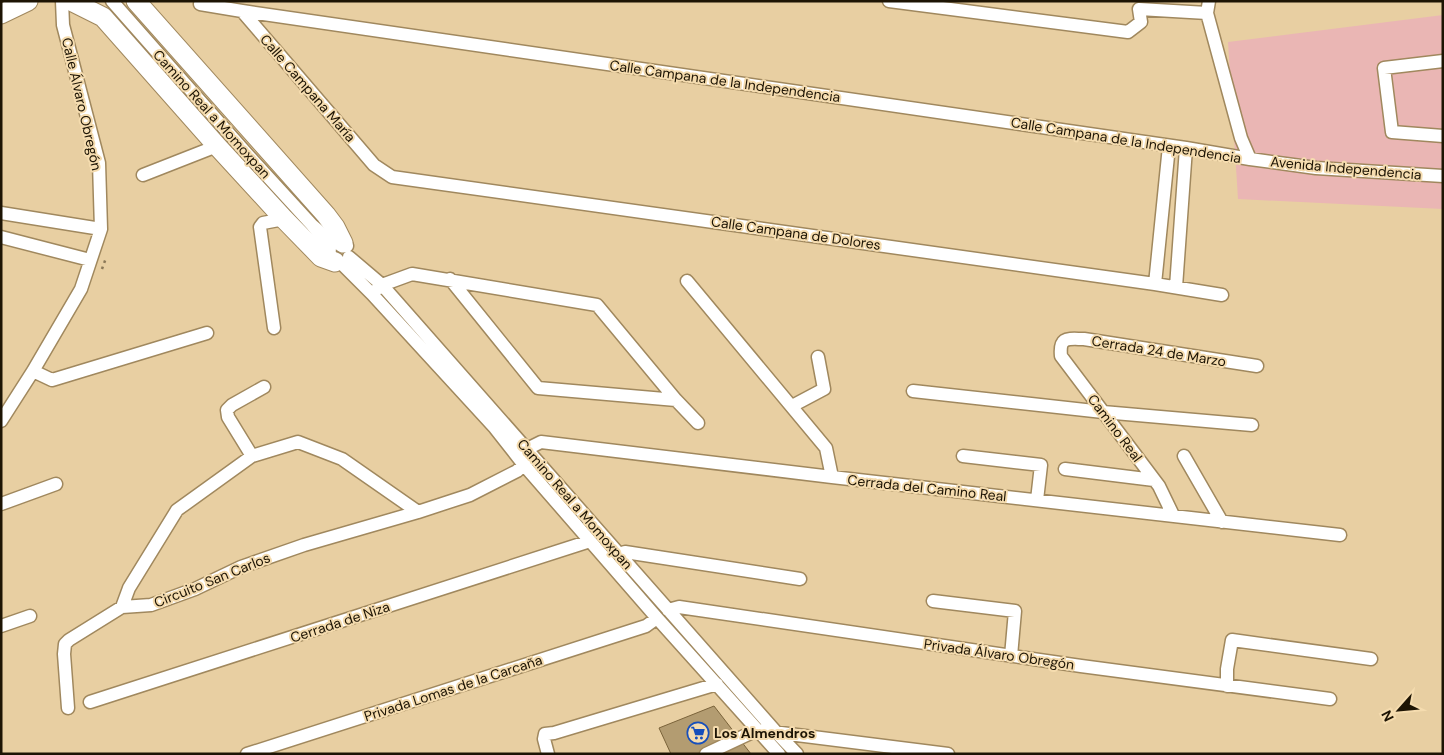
<svg xmlns="http://www.w3.org/2000/svg" width="1444" height="755" font-family="'DM Sans',sans-serif">
  <style>
    .green { fill: #eab6b4 }
    .building { fill: #b39c71; stroke: #7a633a }
    .lines { fill: none; stroke-linecap: round; stroke-linejoin: round }
    .minor-casing { stroke: #a0885e; stroke-width: 15 }
    .highway-casing { stroke: #a0885e; stroke-width: 21 }
    .path { stroke: #8a7858; stroke-width: 2.5; stroke-dasharray: 2.5 4; stroke-linecap: butt }
    .minor { stroke: #fff; stroke-width: 12 }
    .highway { stroke: #fff; stroke-width: 19 }
    .labels { text-anchor: middle; dominant-baseline: central; stroke-width: 4; stroke-linejoin: round; paint-order: stroke }
    .street-label { font-size: 14px; fill: #1d1404; stroke: #f5dcaf }
    .poi-label { font-size: 14px; font-weight: bold; fill: #1d1404; stroke: #f5dcaf; text-anchor: start }
  </style>
  <rect width="100%" height="100%" fill="#e8cfa2"/>
  <!-- green -->
  <path class="green" d="M1443 15V209L1238 199 1228 42Z"/>
  <!-- building -->
  <path class="building" d="M714 706 751 754H671L659 728Z"/>
  <g class="lines">
    <!-- minor casing -->
    <g class="minor-casing">
      <path id="minor" d="M112 1 247 154 312 225 330 248C329 256 331 261 339 263
        M889 1 1128 32 1141 22 1139 9 1207 13
        M1209 1 1207 13 1241 138 1250 159
        M200 4 242 11 1186 148 1250 159 1316 168 1443 176
        M242 11 374 165 392 177 1155 284 1222 295
        M1443 61 1384 68 1392 132 1443 136
        M143 175 217 146
        M1 213 101 229
        M312 225 333 243 341 242 347 246
        M1 237 90 260
        M349 257 382 285 776 732 797 754
        M341 263 372 294 495 428 524 465 657 618 779 754
        M450 279 538 388 676 400
        M687 281 826 448 832 477
        M1155 284 1169 146
        M1176 287 1186 148
        M376 290 382 285 412 274 597 305 676 400 698 423
        M274 328 260 227 263 223 284 219
        M33 371 52 380 207 333
        M913 391 1103 412 1252 425
        M792 406 824 389 818 357
        M1 421 33 371 81 289 101 229 99 163 63 25 62 1
        M252 456 228 417 227 410 232 405 264 387
        M963 456 1041 465 1037 500
        M1184 456 1222 522
        M518 457 527 449 541 442 832 477 1340 535
        M1065 469 1154 480
        M1 504 56 484
        M1173 515 1159 486 1061 356C1059 336 1068 339 1084 339L1257 366
        M619 554 625 552 800 579
        M933 601 1015 611 1011 656
        M122 607 129 588 177 510 252 456 298 442 342 459 418 512
        M668 610 679 607 1081 666 1330 699
        M1 626 30 616
        M1227 686V669L1232 640 1371 659
        M90 702 590 541
        M68 708 64 654 65 644 69 640 122 607 151 605 195 589 241 567 304 545 418 512 470 495 517 471 530 459
        M247 754 646 626 657 618
        M548 754 544 739 545 734 554 733 717 684
        M706 754 757 730 948 754"/>
    </g>
    <!-- highway casing -->
    <g class="highway-casing">
      <path id="highway" d="M71 1 103 17 217 146 284 219 321 257 335 262
        M136 1 326 215 335 227 343 243
        M1 14 28 1"/>
    </g>
    <!-- path -->
    <path class="path" d="M102 269 106 258"/>
    <!-- minor -->
    <use href="#minor" class="minor"/>
    <!-- highway -->
    <use href="#highway" class="highway"/>
  </g>
  <!-- icons -->
  <defs>
    <g id="supermarket-ring" transform="scale(1.125)"><circle r="9.5" fill="#f5dcaf" stroke="#174fbb" stroke-width="1.5"/><path d="M-6-5.5h2.5l.6 2H6L4.5 2H-2.5L-4.4-4H-6ZM-1.5 3.2a1.3 1.3 0 1 0 .1 0ZM3 3.2a1.3 1.3 0 1 0 .1 0Z" fill="#174fbb"/></g>
  </defs>
  <g fill-rule="evenodd">
    <use href="#supermarket-ring" x="698" y="733"/>
  </g>
  <g class="labels">
    <!-- street labels -->
    <g class="street-label">
      <text transform="translate(725 81) rotate(8)">Calle Campana de la Independencia</text>
      <text transform="translate(308 88) rotate(49)">Calle Campana María</text>
      <text transform="translate(82 104) rotate(77)">Calle Álvaro Obregón</text>
      <text transform="translate(212 114) rotate(48)">Camino Real a Momoxpan</text>
      <text transform="translate(1126 140) rotate(9)">Calle Campana de la Independencia</text>
      <text transform="translate(1346 168) rotate(5)">Avenida Independencia</text>
      <text transform="translate(796 233) rotate(8)">Calle Campana de Dolores</text>
      <text transform="translate(1159 351) rotate(9)">Cerrada 24 de Marzo</text>
      <text transform="translate(1115 428) rotate(53)">Camino Real</text>
      <text transform="translate(927 488) rotate(6)">Cerrada del Camino Real</text>
      <text transform="translate(575 504) rotate(49)">Camino Real a Momoxpan</text>
      <text transform="translate(212 580) rotate(-22)">Circuito San Carlos</text>
      <text transform="translate(340 622) rotate(-18)">Cerrada de Niza</text>
      <text transform="translate(999 654) rotate(8)">Privada Álvaro Obregón</text>
      <text transform="translate(453 688) rotate(-18)">Privada Lomas de la Carcaña</text>
    </g>
    <!-- poi labels -->
    <g class="poi-label">
      <text x="714" y="733">Los Almendros</text>
    </g>
  </g>
  <!-- border -->
  <rect width="1444" height="755" fill="none" stroke="#1d1404" stroke-width="5"/>
  <!-- north arrow -->
  <g transform="translate(1399 710) rotate(243)" stroke="#f5dcaf" stroke-width="4" paint-order="stroke">
  <path d="M0-4L9 19L0 12L-9 19Z" fill="#1d1404"/>
  <text y="-8" font-size="14" font-weight="bold" text-anchor="middle" fill="#1d1404">N</text>
  </g>
</svg>
